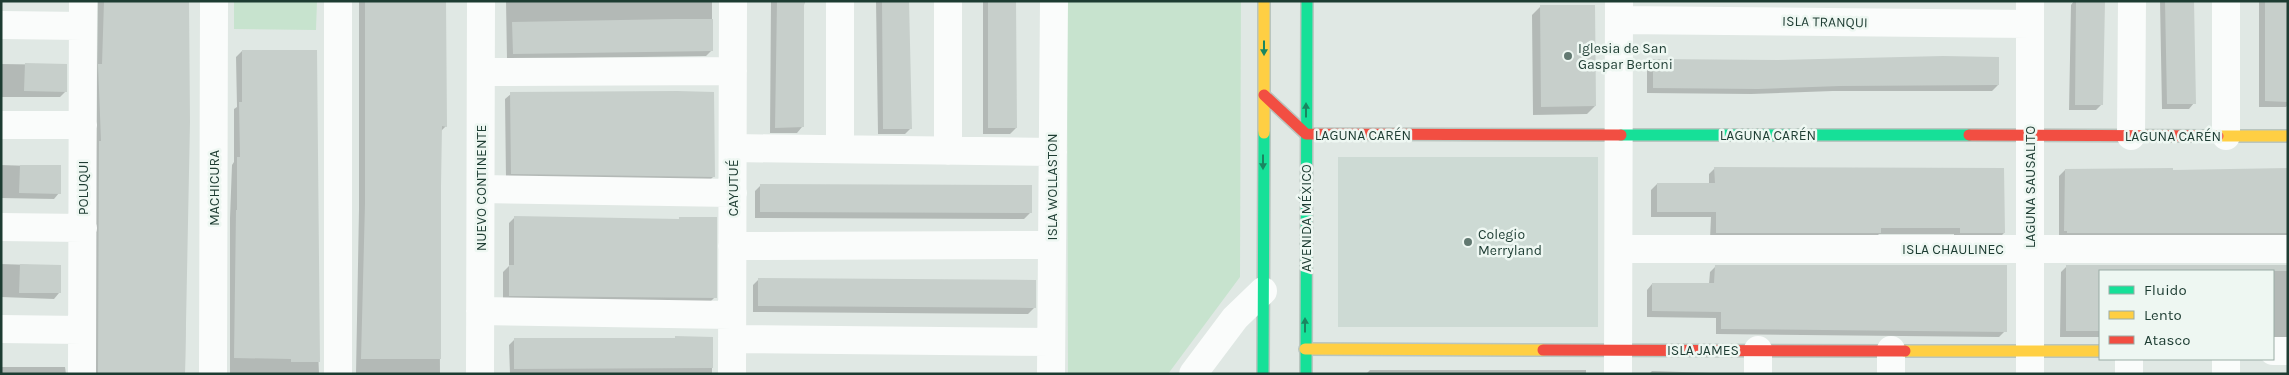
<svg xmlns="http://www.w3.org/2000/svg" width="2289" height="375" font-family="Karla,sans-serif">
  <style>
    .built { fill: #cddad4 }
    .green { fill: #c7e3ce }
    .shadow { fill: #0003 }
    .building { fill: #c7cfcb }
    .lines { fill: none; stroke-linecap: round; stroke-linejoin: round }
    .fast-casing { stroke: #b9c5bf; stroke-width: 14 }
    .slow-casing { stroke: #b9c5bf; stroke-width: 14 }
    .jam-casing { stroke: #b9c5bf; stroke-width: 14 }
    .street { stroke: #fafcfb; stroke-width: 28 }
    .fast { stroke: #16e098; stroke-width: 11 }
    .slow { stroke: #ffcf43; stroke-width: 11 }
    .jam { stroke: #f24e42; stroke-width: 11 }
    .oneway { fill: #1a8660 }
    .poi-dot { fill: #617870; stroke: #eef7f2; stroke-width: 2 }
    .labels { text-anchor: middle; dominant-baseline: central; stroke-width: 5; stroke-linejoin: round; paint-order: stroke }
    .street-label { font-size: 14px; fill: #1d3c32; stroke: #eef7f2 }
    .poi-label { font-size: 14px; fill: #1d3c32; stroke: #eef7f2; text-anchor: start }
  </style>
  <rect width="100%" height="100%" fill="#e0e8e4"/>
  <!-- built -->
  <path class="built" d="M1338 157H1598V327H1338Z"/>
  <!-- green -->
  <path class="green" d="M234 1H317L316 30 234 29Z
    M1067 1H1241L1240 277 1168 374H1068Z"/>
  <!-- shadow -->
  <path class="shadow" d="M98 1H188L185 374H93Z
    M359 1H445L446 126 441 131 439 186 440 374H356L359 209Z
    M506 1H712V50L706 56 507 59Z
    M771 1H805L803 9 802 127 797 133H770Z
    M876 1H908L911 128 905 134H878Z
    M983 1H1016V128L1010 134H983Z
    M2074 1H2103L2102 104 2096 110H2069L2071 5Z
    M2160 1H2194V103L2189 109H2162Z
    M2259 1H2288V105L2286 107H2259Z
    M1540 7 1595 106 1587 114 1533 115 1532 15Z
    M242 51 317 321 319 374H230V218L232 165 234 162V109L237 107 236 57Z
    M1653 60 1998 85 1992 91H1833L1751 94 1647 93V66Z
    M1 64 66 65V91L60 97H1Z
    M511 94 713 177 708 182 506 179 505 99Z
    M1 165 60 167 59 193 54 199 1 198Z
    M1715 168 2004 233 1998 239H1954V234H1879L1874 239H1710L1711 217H1651V190L1657 184 1709 185V174Z
    M2065 170H2288V237L2059 236V176Z
    M761 185 1030 213 1024 219 755 218V191Z
    M515 217 715 297 709 303 503 301V272L509 266V223Z
    M1 264 60 266 59 293 54 299 1 297Z
    M1716 266 2005 331 1999 337 1716 334V318L1647 317V290L1652 284H1709L1710 272Z
    M2067 266 2288 268V339L2273 338V271H2100V337H2060L2061 272Z
    M759 279 1034 308 1028 314 753 312V285Z
    M712 338V374H510L509 345 515 339Z
    M1 367H65L66 374H1Z
    M1370 370H1586V374H1366Z
    M1652 371 1741 374H1649Z"/>
  <!-- building -->
  <path class="building" d="M104 1H189L190 122 185 374H98L99 141H101L98 64H102Z
    M365 1H446L447 127 442 126 441 186V359H361L365 203Z
    M777 1H804V127L775 128Z
    M882 1H909L912 129H883Z
    M988 1H1016L1017 128H988Z
    M2076 1H2105L2103 105H2075Z
    M2165 1H2194L2196 104H2167Z
    M2265 1H2288V102L2265 101Z
    M1540 5H1595L1596 106 1541 107Z
    M675 19H713V51L513 54 512 22Z
    M242 50H317L320 362H291V359L234 358 236 210H237V157H240L239 102H242Z
    M1943 56 1999 57V85L1840 86 1758 89 1653 88V59L1777 60Z
    M25 63 67 64V92L24 91Z
    M677 91 714 92 715 177 511 174 510 92Z
    M20 165H61V194L19 193Z
    M1714 167 2004 168 2005 233H1960V228H1881V233H1716V212H1657V183H1715Z
    M2173 168V170L2288 168V233H2067V231H2064L2065 169Z
    M760 184 1032 185V213L760 212Z
    M514 216 679 219V217H717V298L509 296V265H514Z
    M20 264 61 265V293H19Z
    M1715 265H2007V332L1721 329V312L1652 311V283H1714Z
    M2066 265H2288V271H2100V331H2066Z
    M758 278 1036 280V308L758 306Z
    M675 336 713 337V368L514 369V338H675Z"/>
  <g class="lines">
    <!-- fast casing -->
    <g class="fast-casing">
      <path id="fast" d="M1621 135H1969
        M1263 374 1264 133
        M1306 374 1307 1"/>
    </g>
    <!-- slow casing -->
    <g class="slow-casing">
      <path id="slow" d="M1264 133V1
        M2218 136H2288
        M1305 349 1543 350
        M1905 351H2100"/>
    </g>
    <!-- jam casing -->
    <g class="jam-casing">
      <path id="jam" d="M1264 95 1306 134 1621 135
        M1969 135 2218 136
        M1543 350 1905 351"/>
    </g>
    <!-- street -->
    <path class="street" d="M948 1V151
      M1619 20 2030 24
      M1 25 83 26
      M481 72 733 71
      M1 125H83
      M2131 136 2132 1
      M2226 136V1
      M733 148 1053 152
      M840 149V1
      M481 189 733 193
      M1 227 83 228
      M732 246 1052 245
      M1619 249H2288
      M480 311 732 315
      M1 329 82 330
      M732 339 1051 342
      M1758 350V374
      M2273 351H2288
      M2129 359V374
      M82 374 83 1
      M213 374 214 1
      M338 374V1
      M480 374 481 1
      M732 374 733 1
      M1051 374 1054 1
      M1193 374 1235 318 1263 291
      M1618 374 1619 3
      M1891 374V350
      M2030 374V1
      M2226 374V359"/>
    <!-- fast -->
    <use href="#fast" class="fast"/>
    <!-- slow -->
    <use href="#slow" class="slow"/>
    <!-- jam -->
    <use href="#jam" class="jam"/>
  </g>
  <!-- one-way arrows -->
  <defs><path id="oneway-solid" d="M-6-.8H1V-3.2L6.5 0L1 3.2V.8H-6Z" transform="scale(1.25)"/></defs>
  <g class="oneway">
    <use href="#oneway-solid" transform="translate(1264 48) rotate(90)"/>
    <use href="#oneway-solid" transform="translate(1306 110) rotate(-90)"/>
    <use href="#oneway-solid" transform="translate(1263 162) rotate(90)"/>
    <use href="#oneway-solid" transform="translate(1305 325) rotate(-90)"/>
  </g>
  <!-- markers -->
  <g class="poi-dot">
    <circle cx="1568" cy="56" r="5"/>
    <circle cx="1468" cy="242" r="5"/>
  </g>
  <g class="labels">
    <!-- street labels -->
    <g class="street-label">
      <text transform="translate(1825 22) rotate(1)">ISLA TRANQUI</text>
      <text x="1363" y="135">LAGUNA CARÉN</text>
      <text x="1768" y="135">LAGUNA CARÉN</text>
      <text x="2173" y="136">LAGUNA CARÉN</text>
      <text transform="translate(1052 187) rotate(-90)">ISLA WOLLASTON</text>
      <text transform="translate(2030 187) rotate(-90)">LAGUNA SAUSALITO</text>
      <text transform="translate(83 188) rotate(-90)">POLUQUI</text>
      <text transform="translate(214 188) rotate(-90)">MACHICURA</text>
      <text transform="translate(481 188) rotate(-90)">NUEVO CONTINENTE</text>
      <text transform="translate(733 188) rotate(-90)">CAYUTUÉ</text>
      <text transform="translate(1306 218) rotate(-90)">AVENIDA MÉXICO</text>
      <text x="1953" y="249">ISLA CHAULINEC</text>
      <text x="1703" y="350">ISLA JAMES</text>
    </g>
    <!-- poi labels -->
    <g class="poi-label">
      <text x="1578" y="48">Iglesia de San<tspan x="1578" dy="16">Gaspar Bertoni</tspan></text>
      <text x="1478" y="234">Colegio<tspan x="1478" dy="16">Merryland</tspan></text>
    </g>
  </g>
  <!-- border -->
  <rect width="2289" height="375" fill="none" stroke="#1d3c32" stroke-width="5"/>
  <!-- legend -->
  <rect x="2099" y="270" width="175" height="90" fill="#eef7f2" stroke="#9aaca5"/>
  <rect x="2109" y="286" width="25" height="8" fill="#16e098" stroke="#9aaca5"/>
  <text x="2144" y="295" font-size="15" fill="#1d3c32">Fluido</text>
  <rect x="2109" y="311" width="25" height="8" fill="#ffcf43" stroke="#9aaca5"/>
  <text x="2144" y="320" font-size="15" fill="#1d3c32">Lento</text>
  <rect x="2109" y="336" width="25" height="8" fill="#f24e42" stroke="#9aaca5"/>
  <text x="2144" y="345" font-size="15" fill="#1d3c32">Atasco</text>
</svg>
